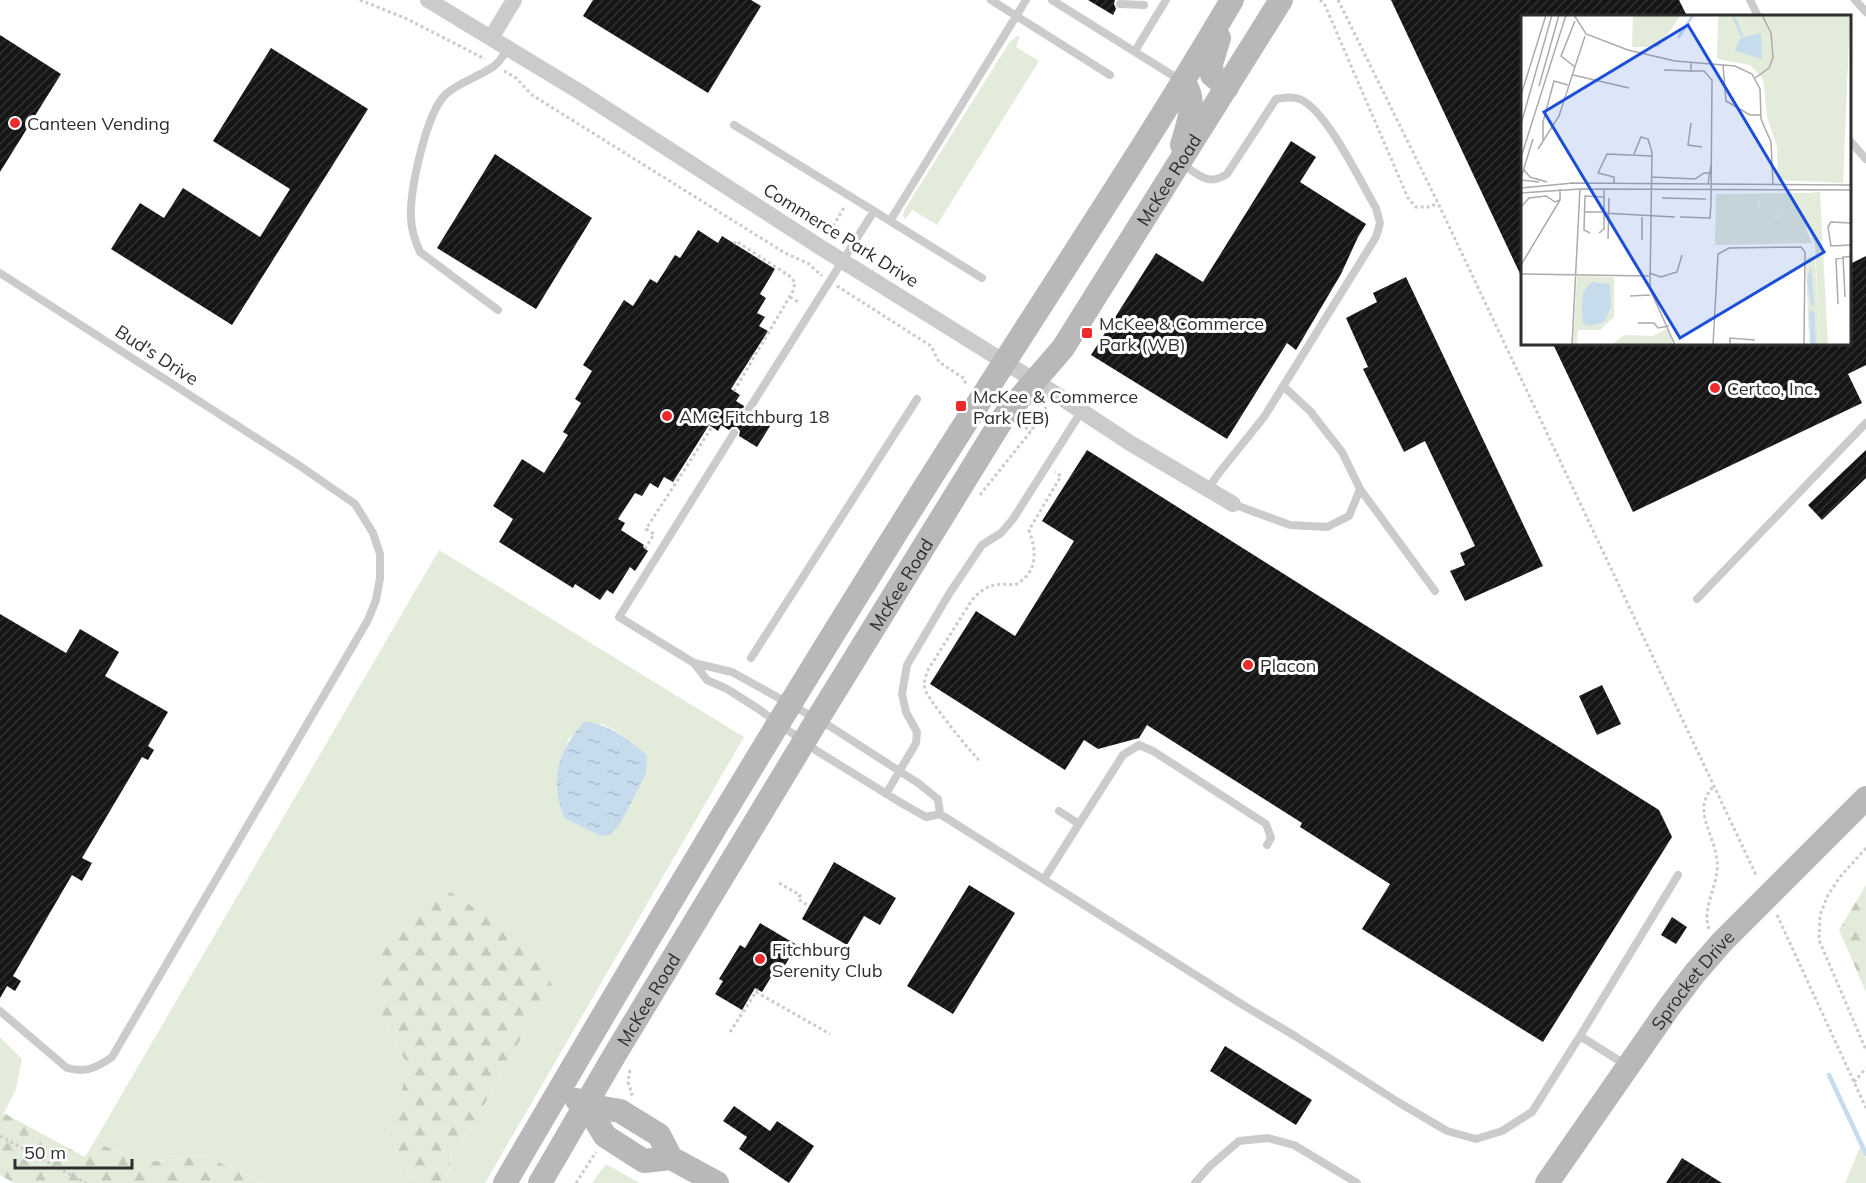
<svg xmlns="http://www.w3.org/2000/svg" width="1866" height="1183" font-family="Mulish,sans-serif">
  <style>
    .green { fill: #e3ecdb; fill-rule: evenodd }
    .forest { fill: url(#forest-firs) }
    .water { fill: url(#water-ripples) }
    .lines { fill: none; stroke-linecap: round; stroke-linejoin: round }
    .stream { stroke: #c6dced; stroke-width: 4.5 }
    .building { fill: url(#building-hatch) }
    .path { stroke: #cbcbcb; stroke-width: 3; stroke-dasharray: 3 3; stroke-linecap: butt }
    .lane { stroke: #cbcbcb; stroke-width: 8 }
    .street { stroke: #cbcbcb; stroke-width: 16 }
    .secondary { stroke: #b8b8b8; stroke-width: 24 }
    .poi-dot { fill: #eb2a2e; stroke: #fff; stroke-width: 2 }
    .labels { text-anchor: middle; dominant-baseline: central; stroke-width: 6; stroke-linejoin: round; paint-order: stroke }
    .poi-label { font-size: 18px; fill: #2e2e2e; stroke: #fff; text-anchor: start }
    .street-label { font-size: 18px; fill: #2e2e2e; stroke: #fff }
    .inset-river { fill: none; stroke: #c6dced; stroke-width: 3 }
    .inset-road { fill: none; stroke: #ababab; stroke-width: 1.5 }
    .view { fill: #1d4ed8; fill-opacity: 0.15; stroke: #1d4ed8; stroke-width: 3 }
    .inset-edge { fill: none; stroke: #2e2e2e; stroke-width: 3 }
  </style>
  <defs>
    <pattern id="forest-firs" width="22" height="20" patternUnits="userSpaceOnUse" patternTransform="scale(1.5)"><rect width="22" height="20" fill="#e3ecdb"/><path d="M5 1l3.5 6h-7zM16 11l3.5 6h-7z" fill="#c3cbbc"/></pattern>
    <pattern id="water-ripples" width="26" height="14" patternUnits="userSpaceOnUse" patternTransform="scale(1.5)"><rect width="26" height="14" fill="#c6dced"/><path d="M2 4q2-2 4 0t4 0M15 11q2-2 4 0t4 0" fill="none" stroke="#aabdcc"/></pattern>
    <pattern id="building-hatch" width="6" height="6" patternUnits="userSpaceOnUse" patternTransform="scale(1.5)"><rect width="6" height="6" fill="#151515"/><path d="M-1 1l2-2M0 6l6-6M5 7l2-2" fill="none" stroke="#2f2f2f"/></pattern>
  </defs>
  <rect width="100%" height="100%" fill="#fff"/>
  <!-- green -->
  <path class="green" d="M1017 36H1020L1016 47 1039 61 937 225 912 210 905 220 903 215 905 209 1009 43Z
    M439 550 744 737 485 1183H439L447 1178 451 1155 479 1114 530 1022 555 989 381 1014 406 1062 397 1169 421 1183H263L206 1156 147 1162 94 1142ZM602 724 619 733 647 755 564 818C552 787 558 768 569 738Z
    M0 1037 22 1059 16 1089 4 1113 0 1111Z
    M1860 1147 1866 1158V1183H1845Z
    M606 1164 640 1183H592Z"/>
  <!-- forest -->
  <path class="forest" d="M1866 885V992L1839 930Z
    M450 892 526 942 555 990 530 1022 479 1114 451 1155 447 1178 439 1183H421L397 1169 388 1149 403 1086 406 1062 381 1014 379 968 386 935 416 908Z
    M0 1111 85 1157 94 1142 147 1162 206 1156 263 1183H14L0 1175Z"/>
  <!-- water -->
  <path class="water" d="M585 721C612 726 626 738 647 755L646 774 620 824 611 834 601 836 564 818C549 780 558 750 585 721Z"/>
  <g class="lines">
    <!-- stream -->
    <path class="stream" d="M1829 1075 1866 1154"/>
  </g>
  <!-- building -->
  <path class="building" d="M593 0H751L761 6 708 93 583 16Z
    M1088 0H1115L1114 4 1116 9 1113 15Z
    M1391 0H1679L1687 16H1522V278Z
    M0 35 61 74 0 172Z
    M271 48 368 109 232 325 111 249 140 203 164 218 183 188 260 237 290 189 213 141Z
    M1291 141 1316 157 1300 182 1366 224 1358 237 1341 274 1296 350 1287 343 1227 439 1091 355 1156 253 1203 282Z
    M495 154 592 218 536 309 437 248Z
    M698 230 718 243 722 236 775 269 760 294 766 298 757 313 765 317 759 326 768 331 731 389 740 395 736 401 744 406 743 409 745 414 749 415 755 412 772 423 757 447 739 436 740 431 737 427H732L729 430 721 425 718 431 709 425 673 482 664 477 658 488 650 483 642 496 635 493 618 519 625 523 621 530 644 545 643 547 648 551 635 571 630 567 613 594 607 590 600 600 575 584 573 588 499 542 513 519 493 506 522 459 544 473 568 435 563 432 581 403 575 399 592 371 583 365 624 300 633 306 650 279 657 283 675 255 680 258Z
    M1866 256V365L1848 374 1862 403 1633 512 1553 344H1850V264Z
    M1406 277 1543 566 1465 601 1450 571 1465 565 1460 553 1475 546 1425 441 1404 452 1363 369 1368 367 1346 318 1377 302 1373 293Z
    M1087 450 1659 810 1672 837 1543 1042 1362 929 1390 884 1300 827 1302 823 1147 725 1139 738 1098 749 1084 740 1065 770 930 684 976 611 1015 636 1074 541 1042 521Z
    M1866 450V478L1822 520 1808 505Z
    M0 614 66 653 80 629 119 652 105 676 168 712 148 746 154 750 148 760 142 757 82 858 92 863 82 881 72 875 13 976 21 981 15 991 7 986 0 998Z
    M1602 685 1621 724 1597 735 1579 696Z
    M834 862 896 898 880 925 864 916 847 945 802 919Z
    M969 885 1015 913 953 1014 907 986Z
    M1672 917 1687 927 1676 944 1661 935Z
    M760 923 797 945 781 972 776 969 762 992 755 988 742 1010 715 994 723 981 719 979 740 945 745 948Z
    M1225 1046 1312 1100 1296 1125 1210 1071Z
    M734 1106 770 1131 777 1121 814 1146 789 1183 739 1149 747 1137 723 1121Z
    M1682 1158 1722 1183H1666Z"/>
  <g class="lines">
    <!-- path -->
    <path class="path" d="M360 0 405 18 485 59
      M1320 0 1324 3 1408 198 1416 207H1429L1438 203
      M1338 0 1438 203 1757 877
      M504 71 516 78 532 95 785 253 809 264 822 276
      M833 226 845 206
      M837 286 931 346 939 362 965 379V386
      M790 297 800 303
      M734 391 793 291 795 283 791 277 736 241 734 244
      M1020 424 1031 431
      M980 495 1031 431 1046 407
      M645 549 654 534 646 529 712 427
      M979 760C972 754 926 697 925 689 923 682 926 676 928 670L972 600C985 585 995 583 1015 585 1038 572 1037 553 1029 530L1061 476 1055 472
      M1866 848 1840 877 1828 895 1820 915 1819 940 1866 1050
      M779 883 800 895 798 899 809 906
      M1777 915 1866 1108
      M1709 929C1701 907 1720 884 1717 860 1714 833 1691 809 1714 786
      M756 992 830 1034
      M730 1032 758 989
      M630 1070 628 1082 632 1094 630 1095
      M1854 1082 1866 1068
      M0 1136 86 1183
      M576 1183 596 1152"/>
    <!-- lane -->
    <path class="lane" d="M991 0 1110 75
      M1052 0 1180 80
      M1750 0 1758 16
      M1855 0 1866 12
      M1120 4 1144 5
      M1135 51 1166 0
      M734 125 874 211
      M1850 141 1866 159
      M1181 163C1198 174 1208 187 1227 174L1276 99C1283 98 1291 96 1299 99 1325 107 1361 183 1376 208L1380 223 1376 237 1264 417 1219 473 1208 489
      M890 221 982 278
      M0 273 297 464 355 504 373 533 380 554V578L376 600 368 620 112 1057C96 1068 86 1073 67 1068L0 1011
      M498 310 420 252C415 241 411 229 411 217 410 189 426 113 446 94 459 82 479 77 494 66 500 62 504 54 508 48
      M749 409 874 211 890 221 1026 0
      M734 433 619 617 694 663 732 672 831 727 918 783 938 799 940 814
      M1360 489 1435 591
      M1233 504 1290 525 1327 527 1349 516 1360 489 1342 452 1310 411 1283 386
      M1697 599 1866 423
      M751 658 917 399
      M694 663 707 680 727 689 757 708 817 751 903 804 926 817 940 814 1243 1005 1295 1036 1398 1102 1447 1131 1476 1139 1502 1131 1532 1112 1580 1036 1626 1065
      M886 794 916 743 917 732 906 712 902 694 907 665 949 594 982 545 1001 533 1013 519 1081 412
      M1079 824 1123 755 1139 745 1153 751 1266 824 1271 838 1267 845
      M1044 879 1079 824 1059 811
      M1580 1036 1678 875
      M1195 1183 1210 1166 1239 1141 1268 1138 1294 1145 1357 1183"/>
    <!-- street -->
    <path class="street" d="M428 0 580 92 820 247 1051 391 1130 443 1233 504
      M491 38 514 0"/>
    <!-- secondary -->
    <g class="secondary">
      <path d="M1219 38 1211 64 1212 75 1227 87"/>
      <path d="M1182 145C1188 124 1198 100 1183 82"/>
      <path d="M577 1100 586 1105 620 1111 659 1135 671 1158"/>
      <path d="M586 1105 605 1136 644 1161 671 1158 717 1183"/>
      <path d="M505 1183C658 920 815 658 979 402 1064 268 1152 136 1232 0"/>
      <path id="s1" d="M540 1183 614 1056 817 720 1005 415 1063 348 1281 0"/>
      <path id="s2" d="M1547 1183 1670 1006 1695 973 1722 942 1866 798"/>
    </g>
  </g>
  <!-- markers -->
  <g class="poi-dot">
    <circle cx="15" cy="123" r="6"/>
    <rect x="1081" y="327" width="12" height="12" rx="3"/>
    <circle cx="1715" cy="388" r="6"/>
    <rect x="955" y="400" width="12" height="12" rx="3"/>
    <circle cx="667" cy="416" r="6"/>
    <circle cx="1248" cy="665" r="6"/>
    <circle cx="760" cy="959" r="6"/>
  </g>
  <g class="labels">
    <!-- poi labels -->
    <g class="poi-label">
      <text x="27" y="123">Canteen Vending</text>
      <text x="1099" y="323">McKee &amp; Commerce<tspan x="1099" dy="21">Park (WB)</tspan></text>
      <text x="1727" y="388">Certco, Inc.</text>
      <text x="973" y="396">McKee &amp; Commerce<tspan x="973" dy="21">Park (EB)</tspan></text>
      <text x="679" y="416">AMC Fitchburg 18</text>
      <text x="1260" y="665">Placon</text>
      <text x="772" y="949">Fitchburg<tspan x="772" dy="21">Serenity Club</tspan></text>
    </g>
    <!-- street labels -->
    <g class="street-label">
      <text stroke="none"><textPath href="#s1" startOffset="1185">McKee Road</textPath></text>
      <text transform="translate(841 235) rotate(32)">Commerce Park Drive</text>
      <text transform="translate(157 355) rotate(33)">Bud's Drive</text>
      <text stroke="none"><textPath href="#s1" startOffset="699">McKee Road</textPath></text>
      <text stroke="none"><textPath href="#s2" startOffset="250">Sprocket Drive</textPath></text>
      <text stroke="none"><textPath href="#s1" startOffset="213">McKee Road</textPath></text>
    </g>
  </g>
  <!-- overview -->
  <g transform="translate(1521 15)">
    <rect width="330" height="330" fill="#fff"/>
    <path d="M197 0H329L322 168 257 165 256 132 246 102 242 64 229 50 196 44ZM284 178 290 186 291 199 285 214 291 228 194 230 195 179ZM239 184H267L255 203 236 191ZM294 241 299 330H295L294 298H288V330L285 248 286 243Z" fill="#e3ecdb" fill-rule="evenodd"/>
    <path d="M112 0H160L138 32H111ZM299 177 307 330H299L294 229 284 205 291 198 284 178ZM239 184 270 183 272 190 245 208 235 203Z" fill="#e3ecdb"/>
    <path d="M56 261 93 262V302L79 315H57L56 330H52ZM147 313 152 330H90L103 320 132 321Z" fill="#e3ecdb"/>
    <path d="M240 18 241 44 214 36 219 23ZM290 250 293 290 290 291 286 265ZM71 267 89 269 90 292 84 306 70 311 62 309 61 293 62 277ZM291 295 294 298 295 330H289L288 297Z" fill="#c6dced"/>
    <path class="inset-river" d="M212 0 221 21M157 23 172 0"/>
    <path class="inset-road" d="M53 0 65 19 107 35 154 46 214 51 231 59 239 74 240 104 250 127 252 169M54 6 40 41 54 52M202 50 205 86 229 100H240M143 55 170 56M52 60 108 73M234 63 248 53 252 43 250 18 241 0M18 71 38 0M0 80 25 0M170 108 167 130 181 132M0 109 31 0M22 125V107L33 66 47 70M17 134 38 101 64 21M1 139 45 0M113 139 120 122 127 124 131 137 129 274 154 330M3 155 9 162 26 167M131 162 174 164 183 158H191M0 163 12 124M0 165 18 167M49 168 330 170M93 168V162L77 158 86 139 131 141M187 169 190 150M0 173 52 168M83 174V198L154 202M0 178 59 174 330 175M141 183 185 184M0 192 8 183 25 181 34 187 39 185V174M64 197H83M159 202 189 203 190 188 191 65 183 56H170V48M330 208 310 207 307 212 310 231 330 230M69 218 63 215 64 181 83 182M78 218 83 214V198M87 224 88 183M121 225V202M322 241 324 282M0 250 39 185M128 258 140 262 156 257 161 240M0 259 128 261M109 281 129 280M317 289 315 244 330 241M117 308H133L137 313 148 311M51 330 59 174M192 330 197 239 208 233 280 232 284 237 283 330M209 330V323L234 325"/>
    <path class="view" d="M167 10 303 237 159 323 23 97Z"/>
    <rect width="330" height="330" class="inset-edge"/>
  </g>
  <!-- scale -->
  <path d="M15 1159v9h117v-9" fill="none" stroke="#2e2e2e" stroke-width="3"/>
  <text x="24" y="1159" font-size="18" fill="#2e2e2e" stroke="#ffffff" stroke-width="4.5" paint-order="stroke">50 m</text>
</svg>
